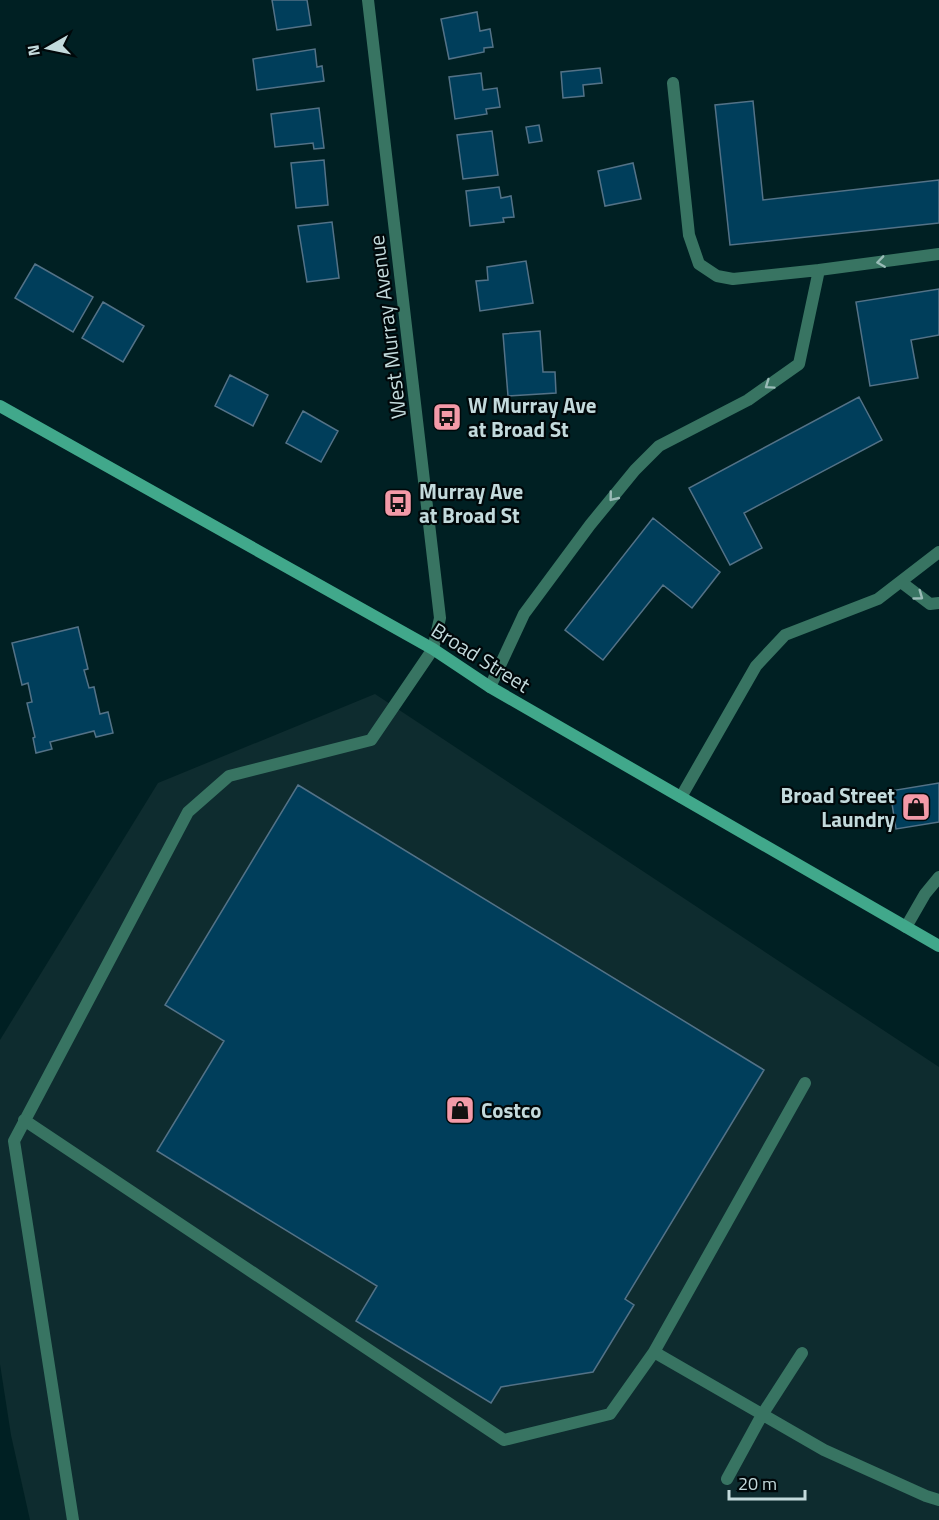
<svg xmlns="http://www.w3.org/2000/svg" width="939" height="1520" font-family="'Titillium Web',sans-serif">
  <style>
    .built { fill: #0e2c2f }
    .building { fill: #003e5b; stroke: #537287; stroke-width: 1.5 }
    .lines { fill: none; stroke-linecap: round; stroke-linejoin: round }
    .service { stroke: #387462; stroke-width: 12 }
    .tertiary { stroke: #387462; stroke-width: 12 }
    .secondary { stroke: #41a88b; stroke-width: 12 }
    .oneway { stroke: #99bbb7 }
    .labels { text-anchor: middle; dominant-baseline: central; stroke-width: 4.5; stroke-linejoin: round; paint-order: stroke }
    .street-label { font-size: 21px; fill: #c3dadc; stroke: #00080a }
    .poi-label { font-size: 21px; font-weight: bold; fill: #c3dadc; stroke: #00080a; text-anchor: start }
  </style>
  <rect width="100%" height="100%" fill="#002023"/>
  <!-- built -->
  <path class="built" d="M375 694 939 1067V1520H30L11 1435 0 1364V1040L158 783Z"/>
  <!-- building -->
  <path class="building" d="M272 0H307L311 25 277 30Z
    M477 12 480 31 490 29 493 47 484 48V52L449 59 441 19Z
    M315 49 317 67 322 66 324 81 257 90 253 59Z
    M600 68 602 83 583 85 584 96 563 98 561 72Z
    M481 73 483 90 497 88 500 107 486 109 487 114 455 119 449 77Z
    M753 101 763 200 939 180V223L730 245 715 105Z
    M319 108 324 148 314 149 313 143 275 147 271 114Z
    M539 125 542 141 529 143 526 127Z
    M492 131 498 175 463 179 457 135Z
    M324 160 328 205 296 208 291 163Z
    M633 163 641 199 605 206 598 171Z
    M499 187 501 198 511 196 514 217 503 218 504 222 470 226 466 191Z
    M332 222 339 278 307 282 298 226Z
    M526 261 533 303 480 311 476 281 488 280 487 267Z
    M35 264 93 297 73 332 15 298Z
    M939 289V335L911 340 918 378 870 386 856 302Z
    M103 302 144 326 123 362 82 338Z
    M540 331 543 372H555L556 393 508 396 503 334Z
    M230 375 268 395 253 426 215 406Z
    M859 397 882 440 744 513 762 548 730 565 689 488Z
    M303 411 338 431 321 462 286 443Z
    M653 518 720 572 692 608 663 585 603 660 565 630Z
    M78 627 88 669 84 670 89 688 94 687 100 714 108 712 113 733 96 737 94 731 50 742 52 749 36 753 33 738 35 737 27 703 32 702 28 683 22 685 12 643Z
    M939 783V822L896 829 890 791Z
    M298 785 764 1070 625 1299 634 1305 593 1372 501 1387 491 1403 356 1321 377 1286 157 1151 224 1041 165 1005Z"/>
  <g class="lines">
    <!-- service -->
    <path class="service" d="M673 83 689 235 699 264 717 276 733 279 819 270
      M901 582 930 604 939 603
      M490 687 524 614 590 525 635 470 659 446 748 400 799 364 819 270 939 254
      M681 797 756 666 785 635 878 599 939 552
      M906 927 925 894 939 877
      M24 1120 504 1440 610 1414 654 1352 805 1083
      M654 1352 824 1450 926 1496 939 1500
      M727 1479 762 1415 802 1353
      M73 1520 14 1141 188 812 229 776 371 740 433 649"/>
    <!-- tertiary -->
    <path class="tertiary" d="M368 0 440 618 433 649"/>
    <!-- secondary -->
    <path class="secondary" d="M0 406 433 649 490 687 939 946"/>
  </g>
  <!-- one-way arrows -->
  <defs><path id="oneway-chevron" d="M-2-3.5L2.5 0L-2 3.5" fill="none" stroke-width="1.6" stroke-linecap="round" stroke-linejoin="round" transform="scale(1.5)"/></defs>
  <g class="oneway">
    <use href="#oneway-chevron" transform="translate(881 262) rotate(172)"/>
    <use href="#oneway-chevron" transform="translate(769 385) rotate(145)"/>
    <use href="#oneway-chevron" transform="translate(613 497) rotate(129)"/>
    <use href="#oneway-chevron" transform="translate(919 596) rotate(36)"/>
  </g>
  <!-- icons -->
  <defs>
    <g id="bus-square" transform="scale(1.5)"><rect x="-9" y="-9" width="18" height="18" rx="4" fill="#f39aa8" stroke="#00080a"/><path d="M-5-6H5V4H4V6H2V4H-2V6H-4V4H-5ZM-3.5-4V0h7V-4ZM-3.5 1.2v1.5H-2V1.2ZM2 1.2v1.5H3.5V1.2Z" fill="#111"/></g>
    <g id="shop-square" transform="scale(1.5)"><rect x="-9" y="-9" width="18" height="18" rx="4" fill="#f39aa8" stroke="#00080a"/><path d="M-5-2.5h2.3a2.7 3.5 0 0 1 5.4 0H5L5.5 6h-11ZM-1.5-2.5h3a1.5 2.3 0 0 0-3 0Z" fill="#111"/></g>
  </defs>
  <g fill-rule="evenodd">
    <use href="#bus-square" x="447" y="417"/>
    <use href="#bus-square" x="398" y="503"/>
    <use href="#shop-square" x="916" y="807"/>
    <use href="#shop-square" x="460" y="1110"/>
  </g>
  <g class="labels">
    <!-- street labels -->
    <g class="street-label">
      <text transform="translate(387 327) rotate(-97)">West Murray Avenue</text>
      <text transform="translate(481 657) rotate(32)">Broad Street</text>
    </g>
    <!-- poi labels -->
    <g class="poi-label">
      <text x="468" y="405">W Murray Ave<tspan x="468" dy="24">at Broad St</tspan></text>
      <text x="419" y="491">Murray Ave<tspan x="419" dy="24">at Broad St</tspan></text>
      <text x="895" y="795" text-anchor="end">Broad Street<tspan x="895" dy="24">Laundry</tspan></text>
      <text x="481" y="1110">Costco</text>
    </g>
  </g>
  <!-- north arrow -->
  <g transform="translate(48 48) rotate(261)" stroke="#00080a" stroke-width="4.5" paint-order="stroke">
  <path d="M0-4.5L10 22L0 15L-10 22Z" fill="#c3dadc"/>
  <text y="-9" font-size="16" font-weight="bold" text-anchor="middle" fill="#c3dadc">N</text>
  </g>
  <!-- scale -->
  <path d="M729 1490v9h76v-9" fill="none" stroke="#c3dadc" stroke-width="3"/>
  <text x="738" y="1490" font-size="18" fill="#c3dadc" stroke="#00080a" stroke-width="4.5" paint-order="stroke">20 m</text>
</svg>
